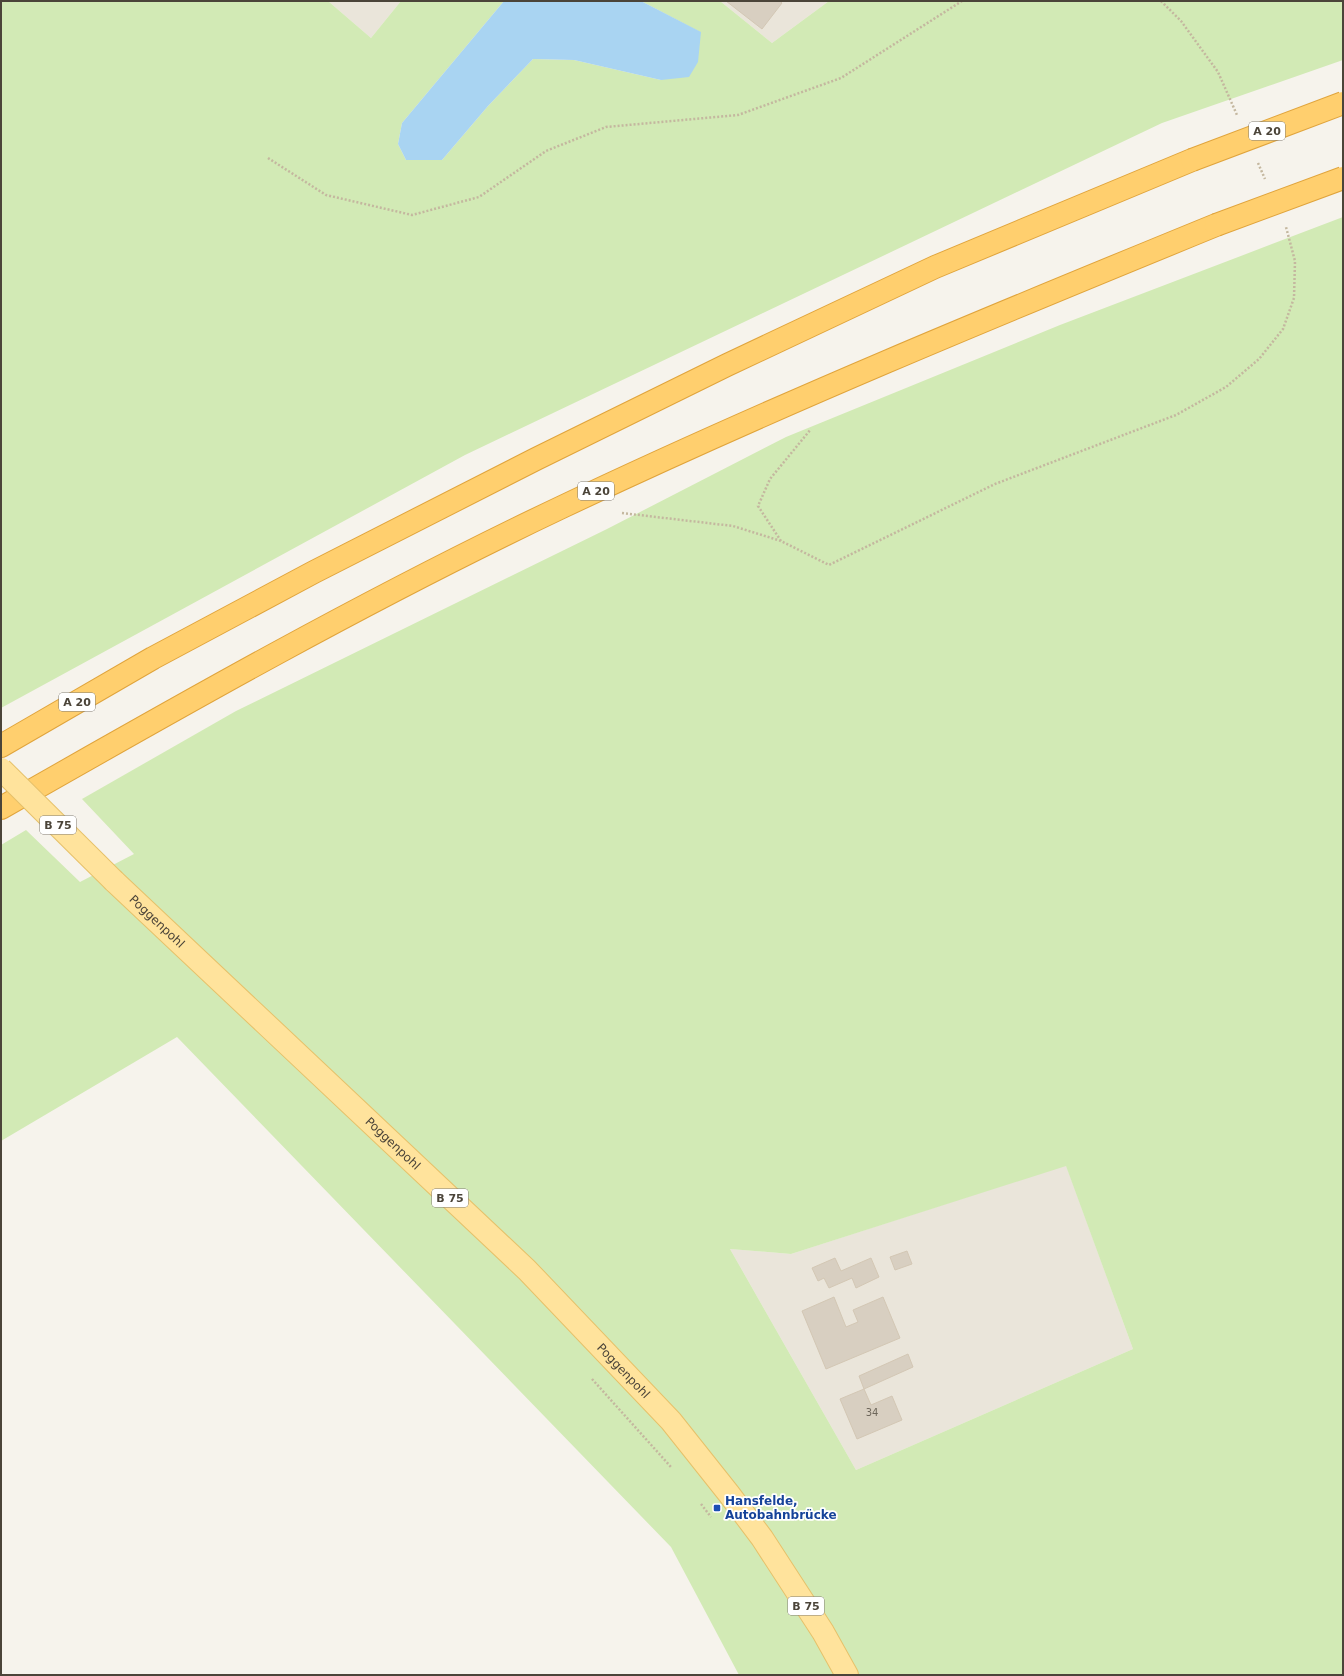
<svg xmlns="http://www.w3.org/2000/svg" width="1344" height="1676" font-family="'DejaVu Sans',sans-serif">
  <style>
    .residential { fill: #eae5da }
    .green { fill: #d2eab5; fill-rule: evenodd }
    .water { fill: #a9d4f2 }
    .building { fill: #d8cfc1; stroke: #d3c7b4 }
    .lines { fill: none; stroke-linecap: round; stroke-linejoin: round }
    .major-casing { stroke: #e6c16a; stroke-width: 24 }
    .highway-casing { stroke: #e0a43c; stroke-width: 24 }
    .path { stroke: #c4b79f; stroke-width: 2.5; stroke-dasharray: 2 2; stroke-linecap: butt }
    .major { stroke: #ffe39c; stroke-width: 22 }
    .highway { stroke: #ffcf6e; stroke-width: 22 }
    .major-bridge-casing { stroke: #e6c16a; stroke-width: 24; stroke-linecap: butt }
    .highway-bridge-casing { stroke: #e0a43c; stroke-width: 24; stroke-linecap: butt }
    .major-bridge { stroke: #ffe39c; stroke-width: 22 }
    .highway-bridge { stroke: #ffcf6e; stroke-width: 22 }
    .transit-dot { fill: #1a4fb4; stroke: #fff; stroke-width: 1.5 }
    .labels { text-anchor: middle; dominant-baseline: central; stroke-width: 3.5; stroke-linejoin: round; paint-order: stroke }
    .number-label { font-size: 10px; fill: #6e675b }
    .shield { fill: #fff; stroke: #817c74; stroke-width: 1 }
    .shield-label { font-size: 11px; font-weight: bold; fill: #4b4439 }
    .street-label { font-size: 12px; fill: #4b4439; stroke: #fff }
    .transit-label { font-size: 12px; font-weight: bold; fill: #164399; stroke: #fff; text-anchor: start }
  </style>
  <rect width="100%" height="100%" fill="#f6f3ec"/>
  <!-- residential -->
  <path class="residential" d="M328 1H401L371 38Z
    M720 1H829L772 43Z
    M1066 1165 1133 1349 856 1470 730 1249 791 1254Z"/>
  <!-- green -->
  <path class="green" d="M1 1H328L371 38 401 1H504L402 123 398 144 406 160H442L488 106 533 59 574 60 661 80 700 32 641 1H720L772 43 829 1H1343V60L1162 123 465 455 1 708Z
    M1343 217V1675H739L671 1547 177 1037 1 1141V845L26 830 80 882 134 854 82 799 236 711 607 529 786 437 1060 325ZM1066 1166 1133 1349 856 1470 730 1249 791 1254Z"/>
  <!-- water -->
  <path class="water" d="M504 1H641L701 32 698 62 689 77 661 80 574 60 533 59 488 106 442 160H406L398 144 402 123Z"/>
  <!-- building -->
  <path class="building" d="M726 1H780L782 3 762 29Z
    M907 1251 912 1264 895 1270 890 1257Z
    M835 1258 841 1271 871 1258 879 1277 856 1288 852 1278 829 1288 824 1278 818 1281 812 1268Z
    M834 1297 846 1327 858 1322 853 1310 883 1297 900 1338 826 1369 802 1311Z
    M908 1354 913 1367 864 1389 859 1376Z
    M864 1389 871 1405 892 1396 902 1420 857 1439 840 1399Z"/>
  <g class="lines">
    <!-- major casing -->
    <g class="major-casing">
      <g id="major">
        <path id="s1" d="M114 881 527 1270 671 1421 729 1494 762 1538 823 1632 847 1675"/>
      </g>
    </g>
    <!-- highway casing -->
    <g class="highway-casing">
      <path id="highway" d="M1 746 153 658 314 572 536 459 727 365 935 267 1192 160
        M1 808C185 703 370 598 562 507 777 405 996 315 1216 225"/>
    </g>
    <!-- path -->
    <path class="path" d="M1161 1 1181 21 1218 72 1237 115
      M268 158 326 195 412 215 479 197 546 151 606 127 738 115 841 78 962 1
      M1258 163 1265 179
      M622 513 733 526 781 541 829 565 995 484 1176 415 1226 387 1259 359 1283 329 1294 298 1295 261 1286 227
      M781 541 758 506 770 479 811 429
      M592 1379 671 1467
      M701 1504 711 1517"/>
    <!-- major -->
    <use href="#major" class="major"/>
    <!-- highway -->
    <use href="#highway" class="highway"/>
    <!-- major-bridge casing -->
    <g class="major-bridge-casing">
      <path id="major-bridge" d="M1 769 114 881"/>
    </g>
    <!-- highway-bridge casing -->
    <g class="highway-bridge-casing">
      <path id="highway-bridge" d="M1192 160 1343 103
        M1216 225 1343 178"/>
    </g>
    <!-- major-bridge -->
    <use href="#major-bridge" class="major-bridge"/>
    <!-- highway-bridge -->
    <use href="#highway-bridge" class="highway-bridge"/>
  </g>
  <!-- markers -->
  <rect class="transit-dot" x="713" y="1504" width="8" height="8" rx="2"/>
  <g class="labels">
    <!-- number labels -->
    <g class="number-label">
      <text x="872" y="1412">34</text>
    </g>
    <!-- shield labels -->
    <g class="shield">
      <rect x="1249" y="122" width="36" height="18" rx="3"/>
      <rect x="578" y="482" width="36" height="18" rx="3"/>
      <rect x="59" y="693" width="36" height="18" rx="3"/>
      <rect x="40" y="816" width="36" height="18" rx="3"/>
      <rect x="432" y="1189" width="36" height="18" rx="3"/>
      <rect x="788" y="1597" width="36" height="18" rx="3"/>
    </g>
    <g class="shield-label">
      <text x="1267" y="131">A 20</text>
      <text x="596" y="491">A 20</text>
      <text x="77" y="702">A 20</text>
      <text x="58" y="825">B 75</text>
      <text x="450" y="1198">B 75</text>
      <text x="806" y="1606">B 75</text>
    </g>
    <!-- street labels -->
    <g class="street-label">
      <text stroke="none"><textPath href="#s1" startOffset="59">Poggenpohl</textPath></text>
      <text stroke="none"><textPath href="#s1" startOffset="383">Poggenpohl</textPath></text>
      <text stroke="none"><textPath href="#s1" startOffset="707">Poggenpohl</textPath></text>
    </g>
    <!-- transit labels -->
    <g class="transit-label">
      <text x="725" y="1501">Hansfelde,<tspan x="725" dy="14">Autobahnbrücke</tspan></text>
    </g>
  </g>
  <!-- border -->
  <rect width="1344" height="1676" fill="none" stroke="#4b4439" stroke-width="4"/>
</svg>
